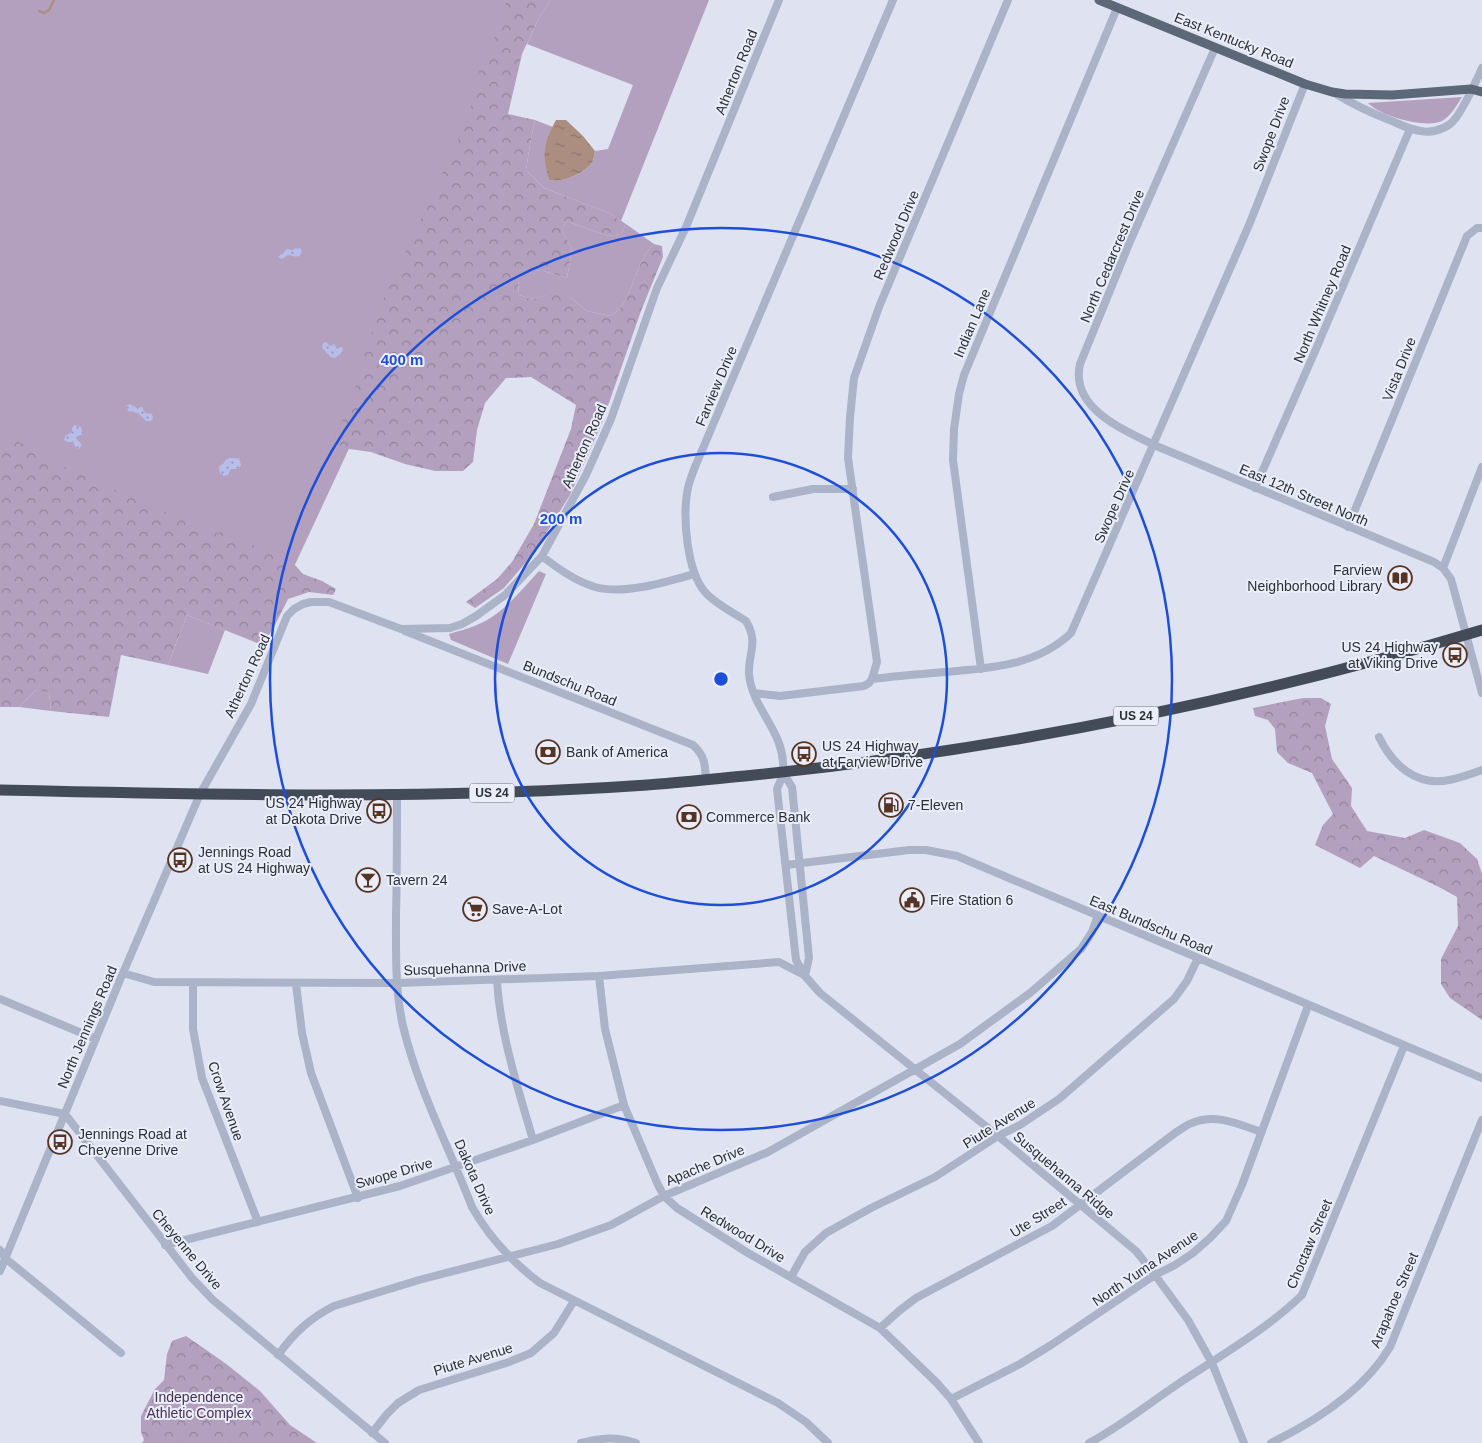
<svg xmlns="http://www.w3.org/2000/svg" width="1482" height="1443" font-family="Arial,sans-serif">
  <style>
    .green { fill: #b3a0bf }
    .forest { fill: url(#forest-crowns) }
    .sand { fill: url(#sand-dots) }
    .water { fill: url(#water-ripples) }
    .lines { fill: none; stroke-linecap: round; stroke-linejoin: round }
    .stream { stroke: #ac8e80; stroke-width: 2.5 }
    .minor { stroke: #abb3c8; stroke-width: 8 }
    .major { stroke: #5c6777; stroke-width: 9 }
    .highway { stroke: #424b57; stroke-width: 11 }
    .ring { fill: none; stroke: #1d4ed8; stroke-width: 2.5 }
    .labels { text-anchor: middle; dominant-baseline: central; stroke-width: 4; stroke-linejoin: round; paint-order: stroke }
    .shield { fill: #ebeef9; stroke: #646871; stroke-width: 1 }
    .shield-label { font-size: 12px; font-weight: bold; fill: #2a2f37 }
    .street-label { font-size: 14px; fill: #2a2f37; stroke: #ebeef9 }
    .poi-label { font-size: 14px; fill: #2a2f37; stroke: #ebeef9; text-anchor: start }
    .park-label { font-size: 14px; fill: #463053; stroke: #ebeef9 }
    .centre { fill: #1d4ed8; stroke: #ebeef9; stroke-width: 2.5 }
    .ring-label { font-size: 15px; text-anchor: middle; font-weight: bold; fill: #1d4ed8; stroke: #ebeef9; stroke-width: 4; stroke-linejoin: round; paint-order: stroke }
  </style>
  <defs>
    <pattern id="forest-crowns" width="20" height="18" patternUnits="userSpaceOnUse" patternTransform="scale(1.25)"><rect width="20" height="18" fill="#b3a0bf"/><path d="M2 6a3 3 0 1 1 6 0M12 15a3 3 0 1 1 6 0" fill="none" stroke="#92839c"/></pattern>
    <pattern id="sand-dots" width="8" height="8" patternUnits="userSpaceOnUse" patternTransform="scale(1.25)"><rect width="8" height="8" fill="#b8bce9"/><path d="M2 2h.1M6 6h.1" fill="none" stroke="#9699be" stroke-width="1.8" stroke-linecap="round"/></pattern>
    <pattern id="water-ripples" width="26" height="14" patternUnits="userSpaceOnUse" patternTransform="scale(1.25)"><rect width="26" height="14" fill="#ac8e80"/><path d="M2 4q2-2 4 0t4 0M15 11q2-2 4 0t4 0" fill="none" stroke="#8c746a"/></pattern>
  </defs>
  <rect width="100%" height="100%" fill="#dfe2f1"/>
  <!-- green -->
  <path class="green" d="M0 0H525L450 232 292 571 0 452Z
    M551 0H709L621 221 609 213 544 188 526 170 530 144 535 120 553 127C543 145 544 161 549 180 561 184 584 173 592 163 594 160 594 155 595 151L608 149 633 85 527 44 539 18Z
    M1462 97C1457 105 1451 116 1442 121 1426 129 1380 116 1368 103Z
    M566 221 608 236 621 234 626 224 654 244C633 263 635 300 611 316L587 311 570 297 547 295 533 299 519 295 518 279 526 269 543 271 567 278 572 249 562 230Z
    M539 571 546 574 508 664 451 640 449 634C462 630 475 627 487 620 507 609 523 588 539 571Z
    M187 615 225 630 208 674 168 665Z
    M36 690 49 691 51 711 19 707Z"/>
  <!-- forest -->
  <path class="forest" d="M507 0H551L539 18 522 54 508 114 535 120 530 144 526 170 544 188 609 213 626 224 621 234 608 236 566 221 562 230 572 249 567 278 543 271 526 270 518 279 519 295 533 299 559 291 570 297 587 311 611 316C635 300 633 263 654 244L662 246 663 257 641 311 602 423 570 495 534 553 504 588 475 608 466 602 497 579 512 562 534 524 571 429 576 405 531 377 506 378 485 403 477 430 473 462 463 471H435L405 464 371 452 342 448 334 437 353 397 364 355 383 300 470 114 473 85 499 27Z
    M0 436 30 446 64 466 139 501 216 533 233 531 256 547 277 551 295 565 303 574 322 581 336 589 333 595 309 592 288 599 273 629 262 645 187 615 168 665 121 655 109 717 51 711 49 692 36 690 19 707H0Z
    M1303 698H1321L1331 704 1325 726 1332 759 1352 788 1351 806 1367 831 1405 838 1424 830 1460 843 1477 859 1482 874V1020L1450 998 1441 984V959L1458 926 1457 897 1439 887 1374 856 1360 868 1315 845 1323 825 1333 814 1312 773 1288 763 1277 752 1275 729 1268 720 1255 716 1253 708Z
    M186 1336 225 1363 260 1391 290 1425 317 1443H142L144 1440 141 1432V1416L155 1389 164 1380 167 1354 172 1341Z"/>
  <!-- sand -->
  <path class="sand" d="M297 247 301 249 302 253 298 257 288 255 282 259 278 257 287 249 293 250Z
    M326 342 330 346 334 344 337 348 342 347 343 352 335 358 331 357 322 348 323 343Z
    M130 404 137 408 142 407 145 413 152 414 153 418 151 421H146L138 413 128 411 126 406Z
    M74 425 81 427 83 434 76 437 77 440 82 444 79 449 76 448 73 442H67L64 440 65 436 72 432V428Z
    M228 458H239L241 465 238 469H231L228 475 224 476 220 473 219 467Z"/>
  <!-- water -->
  <path class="water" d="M556 120H566L583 136 595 151C594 155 594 160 592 163 584 173 561 184 549 180 542 155 543 144 556 120Z"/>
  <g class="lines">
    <!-- stream -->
    <path class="stream" d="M39 11 44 13 49 10 54 0"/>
    <!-- minor -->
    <path class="minor" d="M893 0 695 467C692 475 688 484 687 493 683 520 687 571 705 592 714 603 734 613 746 621 759 643 748 653 749 674 752 710 786 732 783 771 783 777 779 784 777 789L796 960 805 976 820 993 998 1136 1136 1251 1155 1275 1188 1320 1212 1363 1244 1443
      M1215 48 1129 244 1080 364C1070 408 1122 429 1154 445L1434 562 1443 568 1451 579 1482 693
      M1333 92C1352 104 1371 113 1392 121 1401 125 1411 130 1421 131 1430 133 1442 130 1450 124 1461 116 1476 81 1482 68
      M1255 488 1316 349 1410 129
      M773 497 813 489H853
      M1348 527 1467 236 1477 228H1482
      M542 556C558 569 575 581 595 587 624 595 666 582 694 574
      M1443 568 1482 467
      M405 631 693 745C705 756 705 764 706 780
      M981 669 953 460 954 429 959 394 964 375 1117 8
      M872 679 877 662 848 458 850 417 854 378 879 307 1008 0
      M754 693 780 696 864 686 869 683 872 679C897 676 921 674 945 672 989 668 1037 666 1071 633L1249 225 1305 84
      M1379 737C1392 764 1416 787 1449 780 1460 778 1471 774 1482 770
      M783 773 792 787 809 958 805 976
      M397 795C397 836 397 876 396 917 396 953 395 991 403 1026 418 1089 449 1147 472 1207 489 1237 512 1262 540 1283L778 1403 806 1422 828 1443
      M786 865 909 850H926L957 856 1482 1078
      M123 973 154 982 398 983 599 976 779 962 804 975
      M599 976 605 1029 624 1105 658 1185 664 1196 677 1208 748 1253 880 1328 937 1383 951 1399 979 1443
      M497 980C500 1034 518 1088 533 1140
      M193 983V1029L202 1078 258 1222
      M296 984 302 1033 311 1073 358 1198
      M0 999 96 1039
      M0 1101 65 1114 192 1278 213 1300 385 1443
      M165 1245 400 1186 533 1140 624 1105
      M0 1250 5 1258 121 1353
      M0 1271 120 980 200 794 251 704 287 616 294 609 303 604 311 602H329L401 629 450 628 462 624 476 616 505 595 542 556 586 475 611 419 657 288 686 227 779 0
      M791 1277 805 1252 826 1233 871 1208 935 1177 998 1136 1020 1125 1059 1099 1174 999 1187 981 1198 958
      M880 1328 899 1311 916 1298 1052 1226 1175 1133C1180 1130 1186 1125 1192 1123 1215 1113 1239 1124 1261 1132
      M278 1355C294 1333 310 1318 334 1306L419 1280 558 1244 611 1225 664 1196 768 1152 960 1044 1030 993 1081 949 1092 932 1098 915
      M951 1399 1020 1364 1051 1345 1155 1275 1175 1265 1193 1253 1210 1238 1226 1221 1242 1185 1308 1006
      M372 1433 387 1414 398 1403 419 1390 509 1362 531 1353 554 1333 574 1301
      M581 1443C601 1438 616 1436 636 1443
      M1089 1443C1121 1426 1148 1404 1178 1384 1220 1356 1266 1330 1302 1295L1404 1046
      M1271 1443C1316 1421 1364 1391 1390 1347L1482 1120"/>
    <!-- major -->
    <path class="major" d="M1099 0 1305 84 1332 92 1345 94 1392 95 1471 89 1482 92"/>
    <!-- highway -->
    <path class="highway" d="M0 790C216 795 432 800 647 785 680 783 712 779 745 776 994 751 1242 702 1482 630"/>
  </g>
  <!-- distance rings -->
  <g class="ring">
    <circle cx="721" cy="679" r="226"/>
    <circle cx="721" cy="679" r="451"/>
  </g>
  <!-- icons -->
  <defs>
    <g id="library-ring" transform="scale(1.25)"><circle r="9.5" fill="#ebeef9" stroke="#553423" stroke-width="1.5"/><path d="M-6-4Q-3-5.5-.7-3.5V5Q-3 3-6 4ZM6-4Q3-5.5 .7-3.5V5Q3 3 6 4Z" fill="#553423"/></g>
    <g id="bus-ring" transform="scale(1.25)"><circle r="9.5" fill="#ebeef9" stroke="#553423" stroke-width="1.5"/><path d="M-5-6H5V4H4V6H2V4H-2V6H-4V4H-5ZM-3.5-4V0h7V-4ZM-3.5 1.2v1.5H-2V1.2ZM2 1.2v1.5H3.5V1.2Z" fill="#553423"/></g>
    <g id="bank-ring" transform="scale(1.25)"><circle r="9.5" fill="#ebeef9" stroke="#553423" stroke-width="1.5"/><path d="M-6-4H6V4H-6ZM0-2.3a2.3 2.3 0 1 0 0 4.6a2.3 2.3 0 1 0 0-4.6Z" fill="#553423"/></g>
    <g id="fuel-ring" transform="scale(1.25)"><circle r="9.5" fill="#ebeef9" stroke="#553423" stroke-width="1.5"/><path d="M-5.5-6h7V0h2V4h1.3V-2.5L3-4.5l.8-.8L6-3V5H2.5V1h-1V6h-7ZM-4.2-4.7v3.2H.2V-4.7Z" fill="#553423"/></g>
    <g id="bar-ring" transform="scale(1.25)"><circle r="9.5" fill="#ebeef9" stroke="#553423" stroke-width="1.5"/><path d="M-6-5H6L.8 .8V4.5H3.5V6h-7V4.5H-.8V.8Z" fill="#553423"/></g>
    <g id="civic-ring" transform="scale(1.25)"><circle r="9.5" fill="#ebeef9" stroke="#553423" stroke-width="1.5"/><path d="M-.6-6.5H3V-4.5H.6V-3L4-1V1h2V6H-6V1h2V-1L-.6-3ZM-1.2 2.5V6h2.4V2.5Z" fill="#553423"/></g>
    <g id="supermarket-ring" transform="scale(1.25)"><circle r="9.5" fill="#ebeef9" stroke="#553423" stroke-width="1.5"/><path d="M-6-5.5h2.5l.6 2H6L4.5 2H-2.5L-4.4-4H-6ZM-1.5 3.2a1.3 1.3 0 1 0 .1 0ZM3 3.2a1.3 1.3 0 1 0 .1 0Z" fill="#553423"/></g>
  </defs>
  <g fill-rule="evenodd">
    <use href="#library-ring" x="1400" y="578"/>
    <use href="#bus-ring" x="1455" y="655"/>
    <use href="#bank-ring" x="548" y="752"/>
    <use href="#bus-ring" x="804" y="754"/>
    <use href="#fuel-ring" x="891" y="805"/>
    <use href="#bus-ring" x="379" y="811"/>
    <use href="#bank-ring" x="689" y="817"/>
    <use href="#bus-ring" x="180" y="860"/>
    <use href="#bar-ring" x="368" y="880"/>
    <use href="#civic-ring" x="912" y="900"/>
    <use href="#supermarket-ring" x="475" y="909"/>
    <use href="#bus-ring" x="60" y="1142"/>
  </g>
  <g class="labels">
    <!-- shield labels -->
    <g class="shield">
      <rect x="1113.5" y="706.5" width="45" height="19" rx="4"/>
      <rect x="469.5" y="783.5" width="45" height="19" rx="4"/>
    </g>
    <g class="shield-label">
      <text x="1136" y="716">US 24</text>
      <text x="492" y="793">US 24</text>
    </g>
    <!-- street labels -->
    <g class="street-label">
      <text transform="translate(1234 40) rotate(22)">East Kentucky Road</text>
      <text transform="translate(736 72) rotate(-68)">Atherton Road</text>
      <text transform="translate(1271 134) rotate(-69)">Swope Drive</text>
      <text transform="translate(896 235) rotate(-67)">Redwood Drive</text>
      <text transform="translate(1112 256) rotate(-67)">North Cedarcrest Drive</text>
      <text transform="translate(1322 304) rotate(-67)">North Whitney Road</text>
      <text transform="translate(972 323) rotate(-67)">Indian Lane</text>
      <text transform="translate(1399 369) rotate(-68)">Vista Drive</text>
      <text transform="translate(716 386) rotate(-67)">Farview Drive</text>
      <text transform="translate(584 446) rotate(-66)">Atherton Road</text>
      <text transform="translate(1304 495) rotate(23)">East 12th Street North</text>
      <text transform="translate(1114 506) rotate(-66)">Swope Drive</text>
      <text transform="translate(247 676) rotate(-65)">Atherton Road</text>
      <text transform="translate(570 683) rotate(22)">Bundschu Road</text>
      <text transform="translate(1151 925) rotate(23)">East Bundschu Road</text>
      <text transform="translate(465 968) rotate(-2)">Susquehanna Drive</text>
      <text transform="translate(87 1027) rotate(-67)">North Jennings Road</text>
      <text transform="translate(226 1101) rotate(71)">Crow Avenue</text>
      <text transform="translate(999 1123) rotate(-32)">Piute Avenue</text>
      <text transform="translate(705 1165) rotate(-23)">Apache Drive</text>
      <text transform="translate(394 1173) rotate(-16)">Swope Drive</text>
      <text transform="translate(1064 1175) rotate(40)">Susquehanna Ridge</text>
      <text transform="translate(475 1177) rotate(66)">Dakota Drive</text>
      <text transform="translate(1038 1217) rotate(-32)">Ute Street</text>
      <text transform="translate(743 1234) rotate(31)">Redwood Drive</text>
      <text transform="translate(1309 1244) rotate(-67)">Choctaw Street</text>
      <text transform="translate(187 1249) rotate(50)">Cheyenne Drive</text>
      <text transform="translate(1145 1268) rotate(-34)">North Yuma Avenue</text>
      <text transform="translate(1394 1300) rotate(-67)">Arapahoe Street</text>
      <text transform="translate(473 1359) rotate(-17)">Piute Avenue</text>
    </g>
    <!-- poi labels -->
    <g class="poi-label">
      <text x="1382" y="570" text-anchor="end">Farview<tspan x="1382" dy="16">Neighborhood Library</tspan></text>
      <text x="1438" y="647" text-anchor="end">US 24 Highway<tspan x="1438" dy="16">at Viking Drive</tspan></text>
      <text x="822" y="746">US 24 Highway<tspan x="822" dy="16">at Farview Drive</tspan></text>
      <text x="566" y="752">Bank of America</text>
      <text x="362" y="803" text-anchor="end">US 24 Highway<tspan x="362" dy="16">at Dakota Drive</tspan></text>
      <text x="908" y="805">7-Eleven</text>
      <text x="706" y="817">Commerce Bank</text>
      <text x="198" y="852">Jennings Road<tspan x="198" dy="16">at US 24 Highway</tspan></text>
      <text x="386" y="880">Tavern 24</text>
      <text x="930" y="900">Fire Station 6</text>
      <text x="492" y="909">Save-A-Lot</text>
      <text x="78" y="1134">Jennings Road at<tspan x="78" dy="16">Cheyenne Drive</tspan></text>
    </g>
    <!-- park labels -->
    <g class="park-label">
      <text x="199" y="1397">Independence<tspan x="199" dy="16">Athletic Complex</tspan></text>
    </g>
  </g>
  <circle cx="721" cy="679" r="8" class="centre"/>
  <g class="ring-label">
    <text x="402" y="365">400 m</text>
    <text x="561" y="524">200 m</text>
  </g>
</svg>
